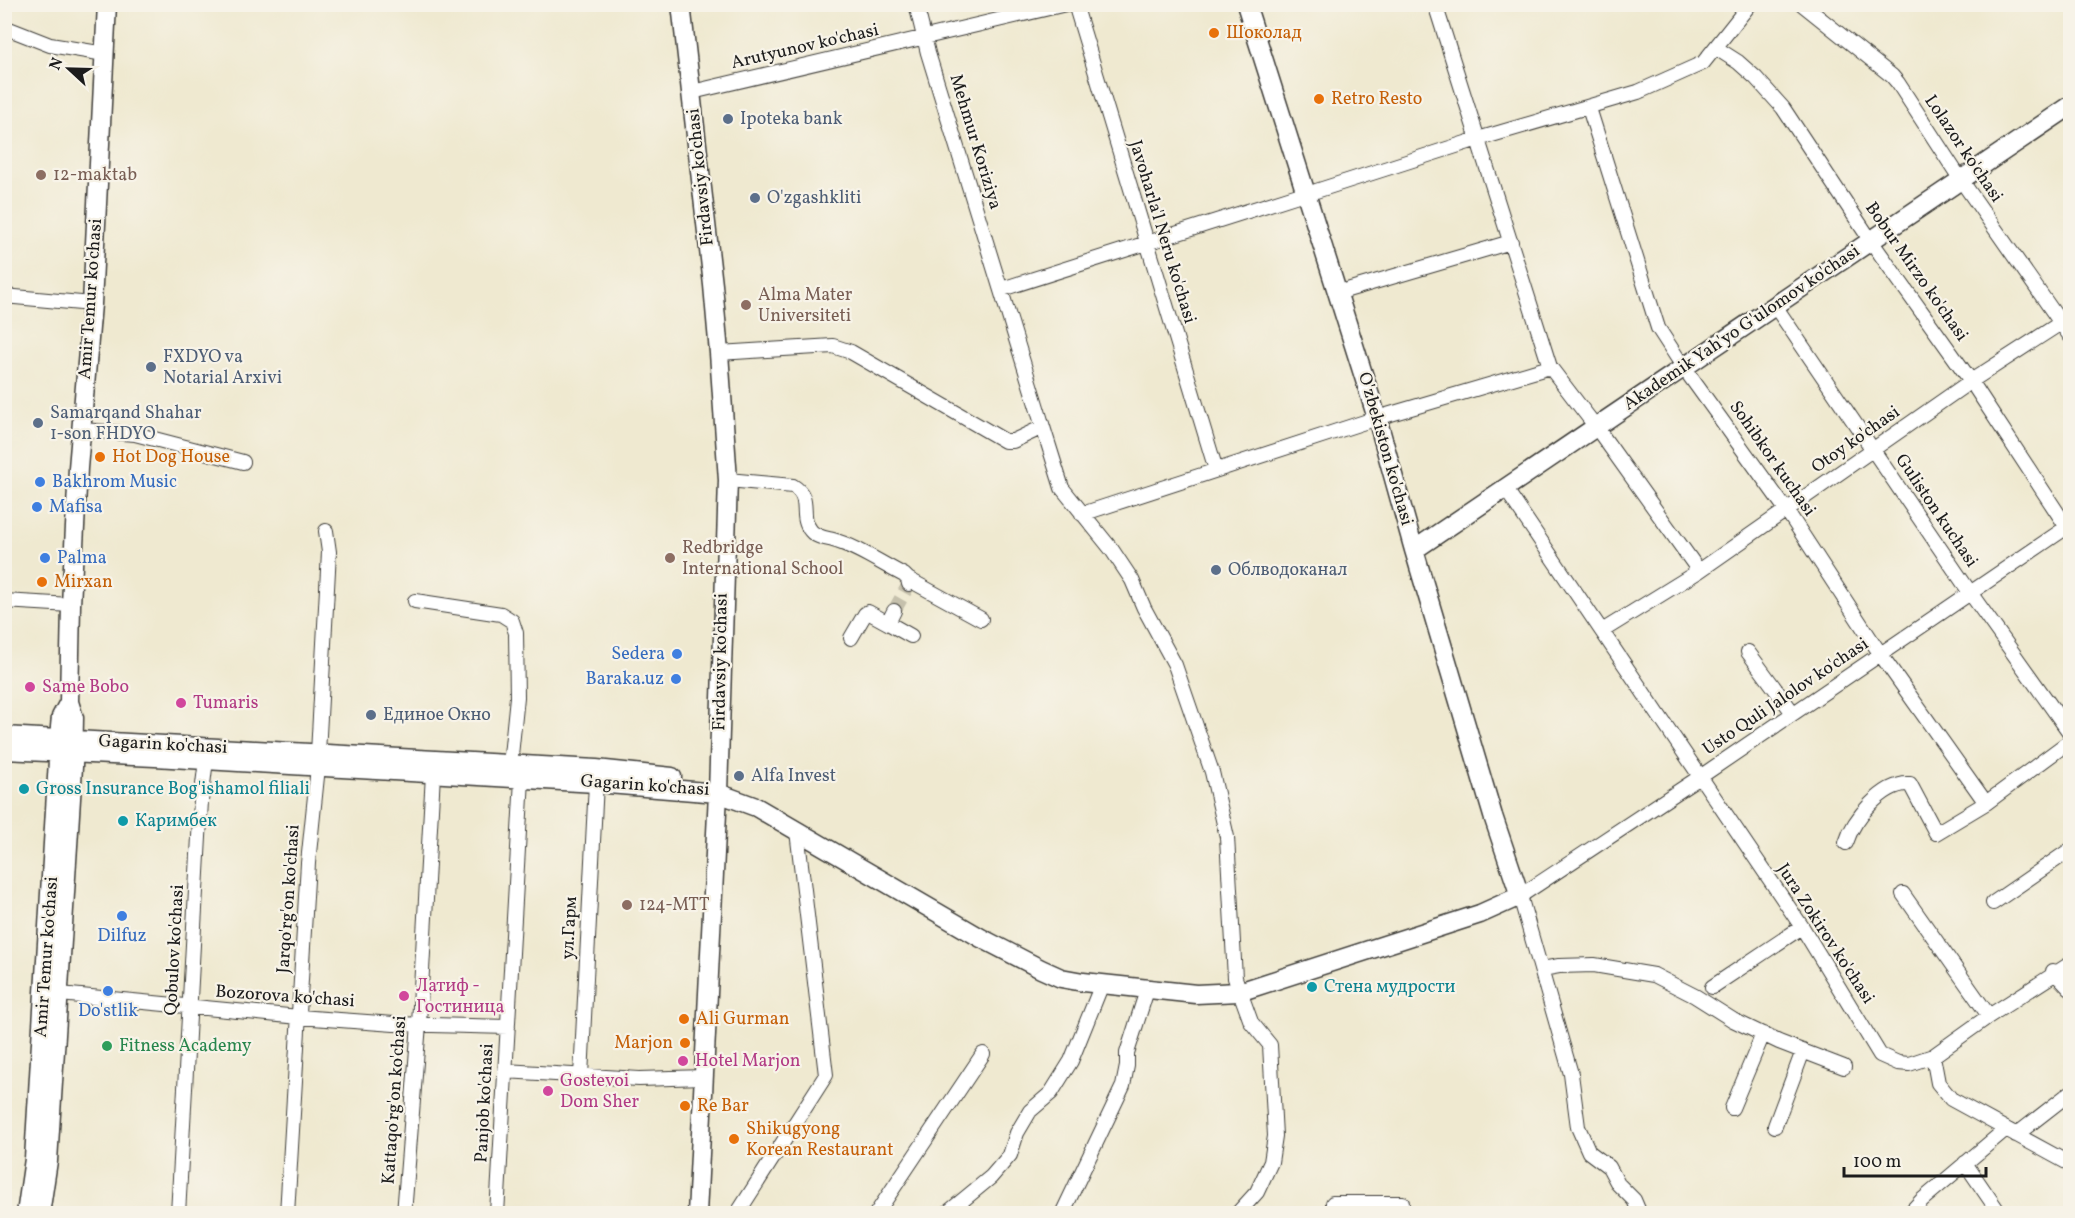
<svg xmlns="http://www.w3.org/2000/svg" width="2075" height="1218" font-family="Vollkorn,serif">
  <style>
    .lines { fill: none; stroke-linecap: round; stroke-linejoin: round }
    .minor-tunnel { stroke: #c5c0ac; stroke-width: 14; stroke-dasharray: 14 7; stroke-linecap: butt }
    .minor-casing { stroke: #3c3b37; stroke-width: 16 }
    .major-casing { stroke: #3c3b37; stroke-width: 21 }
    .minor { stroke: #fff; stroke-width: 14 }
    .major { stroke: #fff; stroke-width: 18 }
    .food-dot { fill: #e8710a; stroke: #f7f3e8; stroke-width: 2 }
    .service-dot { fill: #5c6f8a; stroke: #f7f3e8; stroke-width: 2 }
    .education-dot { fill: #8d6e63; stroke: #f7f3e8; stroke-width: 2 }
    .shop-dot { fill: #3f7fe0; stroke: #f7f3e8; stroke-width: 2 }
    .hotel-dot { fill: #d1479c; stroke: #f7f3e8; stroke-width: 2 }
    .culture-dot { fill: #0f9aa8; stroke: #f7f3e8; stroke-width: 2 }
    .leisure-dot { fill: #2e9e5b; stroke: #f7f3e8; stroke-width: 2 }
    .labels { text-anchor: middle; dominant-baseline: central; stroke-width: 4.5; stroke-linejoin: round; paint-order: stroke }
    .food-label { font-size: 18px; fill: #c56008; stroke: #f7f3e8; text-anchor: start }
    .street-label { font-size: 18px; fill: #1c1c1c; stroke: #f7f3e8 }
    .service-label { font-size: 18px; fill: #4e5e75; stroke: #f7f3e8; text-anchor: start }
    .education-label { font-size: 18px; fill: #785e54; stroke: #f7f3e8; text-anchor: start }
    .shop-label { font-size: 18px; fill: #366cbe; stroke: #f7f3e8; text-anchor: start }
    .hotel-label { font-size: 18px; fill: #b23c85; stroke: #f7f3e8; text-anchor: start }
    .culture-label { font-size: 18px; fill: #0d838f; stroke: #f7f3e8; text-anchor: start }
    .leisure-label { font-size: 18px; fill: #27864d; stroke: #f7f3e8; text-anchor: start }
  </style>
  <rect width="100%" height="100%" fill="#f7f3e8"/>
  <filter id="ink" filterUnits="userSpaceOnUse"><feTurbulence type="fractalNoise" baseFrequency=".0167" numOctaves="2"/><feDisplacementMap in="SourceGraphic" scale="12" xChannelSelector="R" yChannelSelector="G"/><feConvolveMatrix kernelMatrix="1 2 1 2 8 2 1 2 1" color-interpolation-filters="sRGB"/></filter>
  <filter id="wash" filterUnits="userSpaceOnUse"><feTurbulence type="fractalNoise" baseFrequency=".008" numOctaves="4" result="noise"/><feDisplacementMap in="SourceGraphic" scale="24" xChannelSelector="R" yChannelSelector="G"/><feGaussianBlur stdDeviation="1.35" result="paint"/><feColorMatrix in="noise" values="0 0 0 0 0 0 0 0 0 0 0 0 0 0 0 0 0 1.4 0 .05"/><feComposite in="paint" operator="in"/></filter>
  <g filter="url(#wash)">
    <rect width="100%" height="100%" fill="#efe9d0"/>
  </g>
  <g filter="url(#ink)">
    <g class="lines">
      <!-- minor-tunnel -->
      <path class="minor-tunnel" d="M894 611 909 584"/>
      <!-- minor casing -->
      <g class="minor-casing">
        <path id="minor" d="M916 4 928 53 1043 427
          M1075 4 1216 470
          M1435 4 1550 367 1596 427 1699 571
          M1802 4 1892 76 1898 83 1961 180 2070 336
          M4 27 50 45 105 54
          M1716 48 1738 62 1756 78 1783 108 1871 241 1971 381 2070 532
          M692 92 1066 4
          M1589 108 1658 328 1684 368 1787 511 1881 655 1986 803
          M1002 289 1298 195 1316 191 1478 139 1638 92 1703 63 1750 4
          M1337 293 1511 242
          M4 296 92 304
          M1775 306 1971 594 2070 733
          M719 353 833 346 851 352 1005 441H1013L1043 427 1062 488 1112 550 1132 580 1144 608 1175 665 1212 772 1227 837 1235 978 1251 1022 1270 1045 1275 1136 1271 1162 1257 1192 1237 1214
          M82 430 135 434 243 462
          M728 480 793 486C813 498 798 516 811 531 816 537 825 538 833 540 858 547 880 563 904 575L908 579 909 584
          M1505 488 1802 927 1880 1055 1898 1063 1909 1064 1933 1056 1989 1016 2070 964
          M1082 514 1377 418 1550 367
          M908 579 981 619
          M4 601 71 605
          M415 601 501 614 512 621 516 633 517 697 510 765
          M894 611 888 623 911 636
          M1602 631 1699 571 1971 381 2070 317
          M851 638 865 614 868 612 888 623
          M1748 652 1793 713
          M318 753 329 552 326 531
          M1846 843C1853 820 1883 782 1910 784L1936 833 1986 803 2070 741
          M1903 894 1989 1016
          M1993 903 2070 850
          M1542 969 1559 966 1594 965 1654 975 1695 996 1733 1020 1779 1042 1844 1067
          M2053 971 2070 989
          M1712 987 1802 927
          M60 994 299 1017 394 1024 508 1027
          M1933 1056 1938 1083 1951 1099 2070 1164
          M505 1071 639 1079 704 1077
          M581 1076 596 783
          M1732 1108 1763 1034
          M1775 1126 1803 1051
          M2016 1135 2070 1093
          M1965 1163 2000 1214
          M178 1214 201 801 206 760
          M287 1214 308 863 318 767
          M404 1214 419 1024 433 774
          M497 1214 522 779
          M737 1214 826 1075 797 831
          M876 1214 983 1054
          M946 1214 991 1177 1010 1155 1017 1133 1030 1111 1051 1093 1071 1061 1102 984
          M1062 1214 1123 1086 1127 1066V1053L1148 987
          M1334 1214 1333 1203H1402
          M1640 1214 1634 1200 1618 1184 1609 1167 1589 1152 1578 1127 1571 1074 1520 896 1700 777 2070 525
          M1909 1214 1922 1200 2006 1129"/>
      </g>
      <!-- major casing -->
      <g class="major-casing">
        <path id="major" d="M681 4 713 285 719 353 728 480 718 793 697 1214
          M1414 550 2070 106
          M4 736 596 769 672 777
          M4 750 155 757 596 783 718 793 756 807 981 938 1041 969 1061 978 1083 982 1196 994 1239 992 1480 914 1520 896 1493 816 1414 550 1377 418 1246 4
          M26 1214 34 1159 60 727 61 717 69 702
          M40 1214 48 1161 73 767 74 718 69 702 71 605 78 468 92 304 107 4"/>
      </g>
      <!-- minor -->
      <use href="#minor" class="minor"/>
      <!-- major -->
      <use href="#major" class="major"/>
    </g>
  </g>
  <!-- markers -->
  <g class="food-dot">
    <circle cx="1214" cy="33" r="6"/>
    <circle cx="1319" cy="99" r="6"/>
    <circle cx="100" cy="457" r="6"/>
    <circle cx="42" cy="582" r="6"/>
    <circle cx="684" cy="1019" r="6"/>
    <circle cx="685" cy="1043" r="6"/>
    <circle cx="685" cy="1106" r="6"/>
    <circle cx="734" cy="1139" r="6"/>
  </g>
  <g class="service-dot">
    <circle cx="728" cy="119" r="6"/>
    <circle cx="755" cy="198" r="6"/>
    <circle cx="151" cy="367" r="6"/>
    <circle cx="38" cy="423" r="6"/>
    <circle cx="1216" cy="570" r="6"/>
    <circle cx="371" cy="715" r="6"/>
    <circle cx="739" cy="776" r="6"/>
  </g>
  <g class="education-dot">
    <circle cx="41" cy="175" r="6"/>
    <circle cx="746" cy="305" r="6"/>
    <circle cx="670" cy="558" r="6"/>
    <circle cx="627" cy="905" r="6"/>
  </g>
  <g class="shop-dot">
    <circle cx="40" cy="482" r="6"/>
    <circle cx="37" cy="507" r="6"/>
    <circle cx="45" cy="558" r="6"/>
    <circle cx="677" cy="654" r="6"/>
    <circle cx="676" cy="679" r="6"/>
    <circle cx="122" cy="916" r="6"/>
    <circle cx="108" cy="991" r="6"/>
  </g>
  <g class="hotel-dot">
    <circle cx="30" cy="687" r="6"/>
    <circle cx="181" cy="703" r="6"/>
    <circle cx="404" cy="996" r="6"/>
    <circle cx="683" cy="1061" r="6"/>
    <circle cx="548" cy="1091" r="6"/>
  </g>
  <g class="culture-dot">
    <circle cx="24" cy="789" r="6"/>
    <circle cx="123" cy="821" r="6"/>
    <circle cx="1312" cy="987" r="6"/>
  </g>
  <circle class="leisure-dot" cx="107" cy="1046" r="6"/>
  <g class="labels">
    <!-- food labels -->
    <g class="food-label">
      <text x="1226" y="33">Шоколад</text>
      <text x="1331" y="99">Retro Resto</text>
      <text x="112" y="457">Hot Dog House</text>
      <text x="54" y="582">Mirxan</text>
      <text x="696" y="1019">Ali Gurman</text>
      <text x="673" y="1043" text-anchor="end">Marjon</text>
      <text x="697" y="1106">Re Bar</text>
      <text x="746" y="1129">Shikugyong<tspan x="746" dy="21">Korean Restaurant</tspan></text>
    </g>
    <!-- street labels -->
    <g class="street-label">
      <text transform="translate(805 47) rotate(-13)">Arutyunov ko'chasi</text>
      <text transform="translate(975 142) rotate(73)">Mehmur Koriziya</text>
      <text transform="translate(1963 149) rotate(56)">Lolazor ko'chasi</text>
      <text transform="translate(701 177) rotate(-96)">Firdavsiy ko'chasi</text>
      <text transform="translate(1162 232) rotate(73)">Javoharla'l Neru ko'chasi</text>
      <text transform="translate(1916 272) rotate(55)">Bobur Mirzo ko'chasi</text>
      <text transform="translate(91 299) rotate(-86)">Amir Temur ko'chasi</text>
      <text transform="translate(1742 328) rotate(-34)">Akademik Yah'yo G'ulomov ko'chasi</text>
      <text transform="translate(1856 440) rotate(-35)">Otoy ko'chasi</text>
      <text transform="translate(1385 449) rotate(74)">O'zbekiston ko'chasi</text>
      <text transform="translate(1772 459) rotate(55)">Sohibkor kuchasi</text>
      <text transform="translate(1936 511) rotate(56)">Guliston kuchasi</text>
      <text transform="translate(721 662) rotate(-89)">Firdavsiy ko'chasi</text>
      <text transform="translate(1786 697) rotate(-34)">Usto Quli Jalolov ko'chasi</text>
      <text transform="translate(163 745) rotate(3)">Gagarin ko'chasi</text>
      <text transform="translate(645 786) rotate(4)">Gagarin ko'chasi</text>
      <text transform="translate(289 899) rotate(-86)">Jarqo'rg'on ko'chasi</text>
      <text transform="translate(570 928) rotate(-87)">ул.Гарм</text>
      <text transform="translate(1825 934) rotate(57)">Jura Zokirov ko'chasi</text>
      <text transform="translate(175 950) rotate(-87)">Qobulov ko'chasi</text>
      <text transform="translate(47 957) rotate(-86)">Amir Temur ko'chasi</text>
      <text transform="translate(285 997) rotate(4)">Bozorova ko'chasi</text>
      <text transform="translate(395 1100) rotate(-86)">Kattaqo'rg'on ko'chasi</text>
      <text transform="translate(485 1103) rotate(-87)">Panjob ko'chasi</text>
    </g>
    <!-- service labels -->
    <g class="service-label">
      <text x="740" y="119">Ipoteka bank</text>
      <text x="767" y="198">O'zgashkliti</text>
      <text x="163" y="357">FXDYO va<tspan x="163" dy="21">Notarial Arxivi</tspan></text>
      <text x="50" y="413">Samarqand Shahar<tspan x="50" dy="21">1-son FHDYO</tspan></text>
      <text x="1228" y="570">Облводоканал</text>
      <text x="383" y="715">Единое Окно</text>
      <text x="751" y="776">Alfa Invest</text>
    </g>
    <!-- education labels -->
    <g class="education-label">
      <text x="53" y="175">12-maktab</text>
      <text x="758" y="295">Alma Mater<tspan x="758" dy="21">Universiteti</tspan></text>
      <text x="682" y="548">Redbridge<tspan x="682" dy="21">International School</tspan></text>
      <text x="639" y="905">124-MTT</text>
    </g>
    <!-- shop labels -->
    <g class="shop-label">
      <text x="52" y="482">Bakhrom Music</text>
      <text x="49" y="507">Mafisa</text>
      <text x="57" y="558">Palma</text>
      <text x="665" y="654" text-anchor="end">Sedera</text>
      <text x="664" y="679" text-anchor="end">Baraka.uz</text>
      <text x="122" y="936" text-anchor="middle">Dilfuz</text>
      <text x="108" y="1011" text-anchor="middle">Do'stlik</text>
    </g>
    <!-- hotel labels -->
    <g class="hotel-label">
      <text x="42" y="687">Same Bobo</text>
      <text x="193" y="703">Tumaris</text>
      <text x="416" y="986">Латиф -<tspan x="416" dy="21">Гостиница</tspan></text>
      <text x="695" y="1061">Hotel Marjon</text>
      <text x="560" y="1081">Gostevoi<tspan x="560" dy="21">Dom Sher</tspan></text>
    </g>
    <!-- culture labels -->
    <g class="culture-label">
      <text x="36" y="789">Gross Insurance Bog'ishamol filiali</text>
      <text x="135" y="821">Каримбек</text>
      <text x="1324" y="987">Стена мудрости</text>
    </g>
    <!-- leisure labels -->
    <g class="leisure-label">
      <text x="119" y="1046">Fitness Academy</text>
    </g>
  </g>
  <!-- margin -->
  <rect width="2075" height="1218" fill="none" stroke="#f7f3e8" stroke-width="24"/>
  <!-- north arrow -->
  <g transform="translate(69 69) rotate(292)" stroke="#f7f3e8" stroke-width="4.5" paint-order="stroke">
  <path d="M0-4.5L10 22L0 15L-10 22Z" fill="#1c1c1c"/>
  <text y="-9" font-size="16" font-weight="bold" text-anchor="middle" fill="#1c1c1c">N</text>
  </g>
  <!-- scale -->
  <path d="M1844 1167v9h142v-9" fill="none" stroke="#1c1c1c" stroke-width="3"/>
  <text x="1853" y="1167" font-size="18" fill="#1c1c1c" stroke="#f7f3e8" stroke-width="4.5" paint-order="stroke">100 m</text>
</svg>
